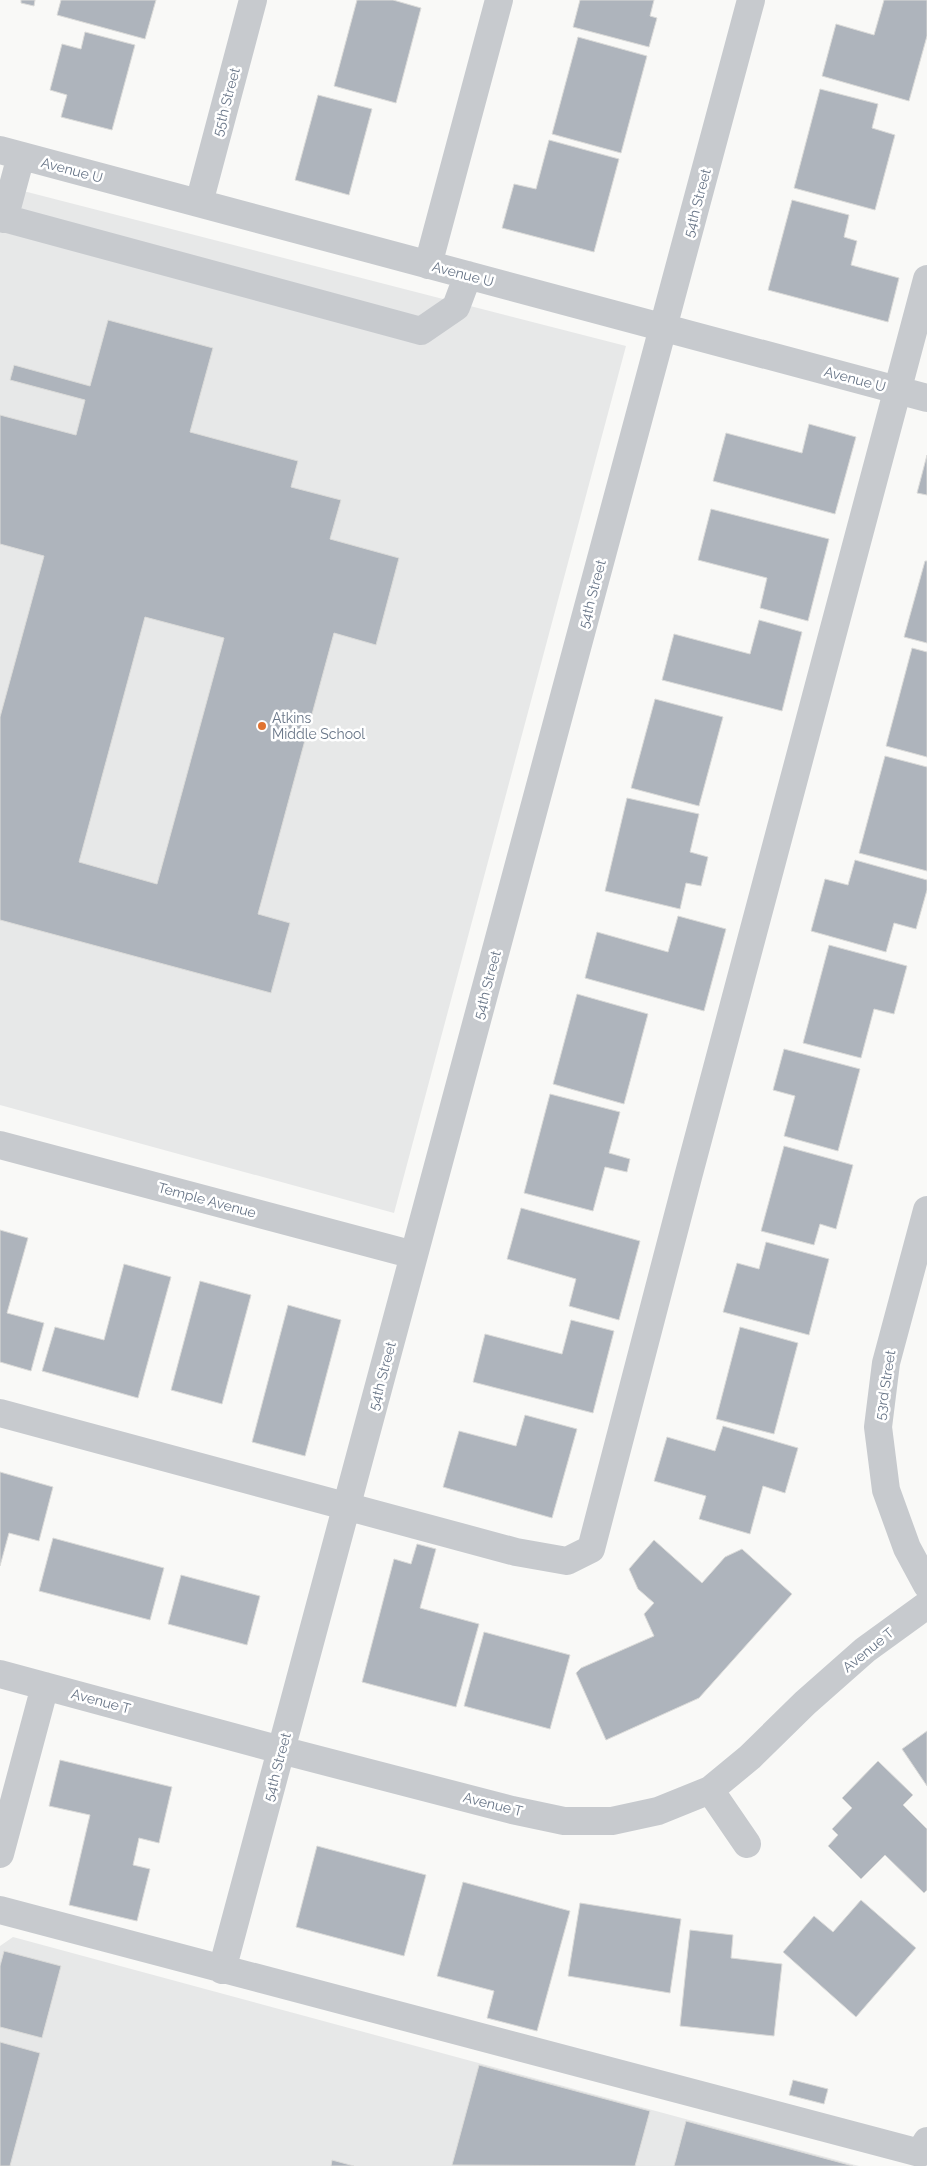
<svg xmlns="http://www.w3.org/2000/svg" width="927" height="2166" font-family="Raleway,sans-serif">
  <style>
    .built { fill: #e7e8e8 }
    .building { fill: #aeb4bc; stroke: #dbdbd9; fill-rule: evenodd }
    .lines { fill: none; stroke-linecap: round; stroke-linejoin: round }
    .minor { stroke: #c7cace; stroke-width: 28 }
    .poi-dot { fill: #e07331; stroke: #fff; stroke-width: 2 }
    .labels { text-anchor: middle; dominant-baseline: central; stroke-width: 5; stroke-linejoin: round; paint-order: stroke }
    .street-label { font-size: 14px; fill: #697688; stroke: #fff }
    .poi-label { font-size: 14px; fill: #697688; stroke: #fff; text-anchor: start }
  </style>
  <rect width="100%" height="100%" fill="#f9f9f7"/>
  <!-- built -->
  <path class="built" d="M0 185 626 346 394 1213 0 1105Z
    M13 1937 859 2166H0V1946Z"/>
  <!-- building -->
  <path class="building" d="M21 0H35L34 6 21 3Z
    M61 0H156L145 39 57 15Z
    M357 0H393L421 8 396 103 334 86Z
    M580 0H654L650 16 657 18 649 47 573 27Z
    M884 0H927V36L909 101 822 76 836 24 874 35Z
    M85 32 135 45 112 130 61 117 67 95 50 90 62 44 81 49Z
    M578 37 647 56 621 153 552 134Z
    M820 89 878 104 872 128 895 135 875 210 794 188Z
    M318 95 372 109 349 195 295 180Z
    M549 140 619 159 594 252 502 228 514 184 536 189Z
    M792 200 849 215 844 237 857 241 851 265 899 278 888 322 768 290Z
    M108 320 213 348 190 432 298 461 291 487 341 500 330 539 399 558 376 645 334 633 258 914 290 923 271 993 0 920V717L44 556 0 544V415L76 435 85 400 10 380 14 365 90 386ZM145 617 224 638 157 884 79 862Z
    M809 424 856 437 835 514 713 481 726 433 802 453Z
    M927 455V495L917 493Z
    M711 509 829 539 808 621 760 608 767 578 698 560Z
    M925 561H927V643L904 637Z
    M759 620 802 632 782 711 662 680 674 634 750 654Z
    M912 648 927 652V757L886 746Z
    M655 699 723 717 699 806 631 788Z
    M885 756 927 767V871L859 853Z
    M627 798 699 814 690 852 708 857 701 886 686 883 680 909 605 891Z
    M855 860 927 880V890L916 929 894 923 886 952 811 931 825 879 848 885Z
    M678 916 726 929 704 1011 585 978 597 932 668 952Z
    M829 945 907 966 894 1014 874 1009 861 1058 803 1043Z
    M577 994 648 1014 624 1104 553 1084Z
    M784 1049 860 1069 838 1151 784 1136 795 1096 773 1090Z
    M550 1094 620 1112 609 1153 630 1159 627 1172 605 1167 593 1211 524 1193Z
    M784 1146 853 1165 836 1229 820 1224 814 1245 761 1231Z
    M521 1208 640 1241 619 1320 569 1306 576 1279 507 1259Z
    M0 1230 28 1238 7 1313 44 1323 31 1371 0 1362Z
    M766 1242 829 1259 809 1335 723 1312 737 1263 759 1269Z
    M124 1264 171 1277 138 1398 42 1371 55 1327 104 1340Z
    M200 1281 251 1295 222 1404 171 1390Z
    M288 1305 341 1320 305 1456 252 1442Z
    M571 1320 614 1331 593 1413 473 1382 485 1334 562 1354Z
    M740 1327 798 1343 774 1434 716 1419Z
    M525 1415 577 1429 552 1518 443 1487 459 1431 516 1446Z
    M723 1426 798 1448 785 1493 763 1486 750 1534 699 1519 706 1496 654 1481 667 1437 715 1451Z
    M0 1472 53 1487 39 1541 9 1533 0 1566Z
    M53 1538 164 1568 150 1620 39 1591Z
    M654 1540 702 1583 725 1557 742 1549 792 1594 699 1698 606 1740 576 1673 581 1668 654 1636 644 1614 654 1603 638 1589 629 1569Z
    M417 1544 436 1549 420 1608 479 1624 456 1707 362 1682 394 1559 411 1564Z
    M181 1575 260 1596 247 1645 168 1624Z
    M484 1632 570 1655 550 1729 464 1706Z
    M927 1731V1786L902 1749Z
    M60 1760 172 1787 159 1843 139 1838 133 1865 150 1869 137 1921 69 1905 90 1815 49 1806Z
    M878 1761 913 1795 903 1805 927 1829V1890L924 1893 885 1855 861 1879 828 1846 838 1835 832 1829 852 1808 842 1798Z
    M317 1846 426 1875 404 1956 296 1927Z
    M463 1882 570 1911 537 2031 487 2018 494 1991 437 1976Z
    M861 1900 916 1948 856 2017 783 1952 814 1916 833 1932Z
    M580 1903 681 1919 670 1993 568 1976Z
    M690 1930 733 1935 731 1958 782 1964 774 2036 680 2026Z
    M4 1951 61 1966 42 2038 0 2027V1966Z
    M0 2042 40 2053 10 2166H0Z
    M479 2065 650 2111 635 2166 452 2165Z
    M793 2080 828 2089 824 2104 789 2095Z
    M686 2121 853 2166H674Z
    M332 2160 354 2166H331Z"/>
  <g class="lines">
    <!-- minor -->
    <path class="minor" d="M0 150 927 398
      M199 203 253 0
      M0 217 421 331 456 307 468 275
      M4 219 21 156
      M428 265 499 0
      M0 1145 414 1255
      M927 1210 886 1363 878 1427 886 1490 907 1548 927 1585
      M0 1413 516 1552 567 1561 591 1549 688 1177 927 279
      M0 1674 281 1750 512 1810 564 1821H612L658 1811 710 1790 750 1757 805 1703 865 1650 927 1605
      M710 1790 747 1844
      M0 1854 45 1686
      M0 1910 920 2153 927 2141
      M222 1970 751 0"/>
  </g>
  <!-- markers -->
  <circle class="poi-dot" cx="262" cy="726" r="5"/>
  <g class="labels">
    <!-- street labels -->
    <g class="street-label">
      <text transform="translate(226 102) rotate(-75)">55th Street</text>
      <text transform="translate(72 170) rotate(15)">Avenue U</text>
      <text transform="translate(697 203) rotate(-75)">54th Street</text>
      <text transform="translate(463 274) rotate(15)">Avenue U</text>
      <text transform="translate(855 379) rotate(15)">Avenue U</text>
      <text transform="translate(592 594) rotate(-75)">54th Street</text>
      <text transform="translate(487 985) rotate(-75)">54th Street</text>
      <text transform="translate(207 1200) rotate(15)">Temple Avenue</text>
      <text transform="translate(382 1376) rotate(-75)">54th Street</text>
      <text transform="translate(885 1385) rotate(-81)">53rd Street</text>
      <text transform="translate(868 1650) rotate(-39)">Avenue T</text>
      <text transform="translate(101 1701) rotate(15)">Avenue T</text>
      <text transform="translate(277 1767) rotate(-75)">54th Street</text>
      <text transform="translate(493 1804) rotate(14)">Avenue T</text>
    </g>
    <!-- poi labels -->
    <g class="poi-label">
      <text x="272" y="718">Atkins<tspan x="272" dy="16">Middle School</tspan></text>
    </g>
  </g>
</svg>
